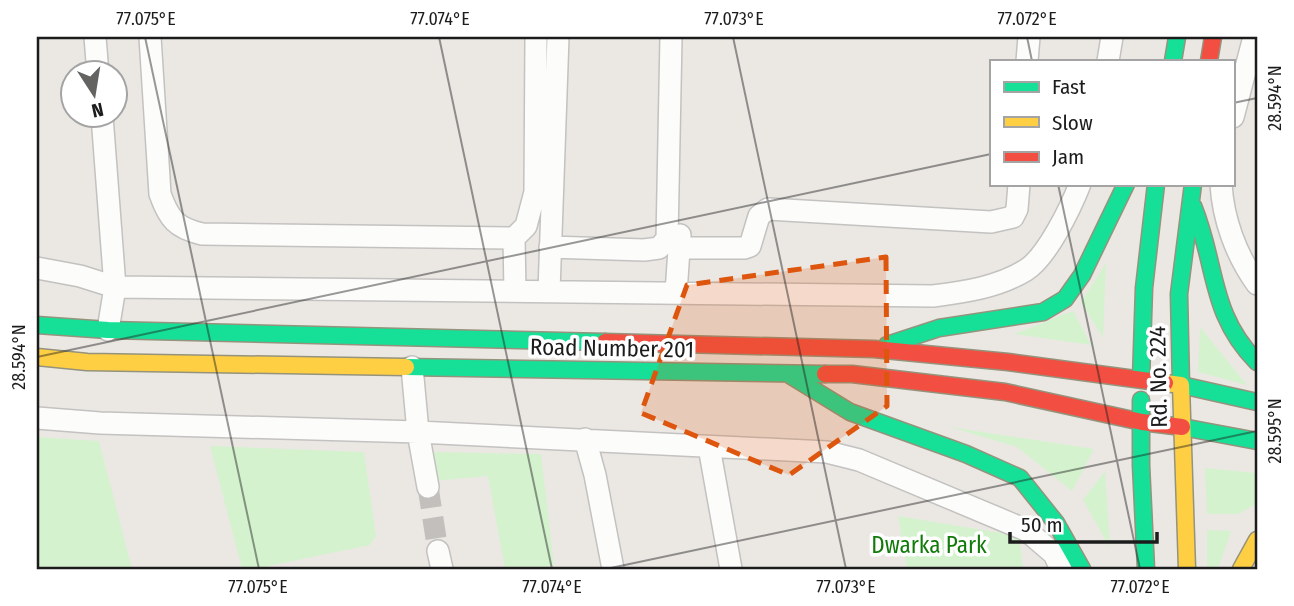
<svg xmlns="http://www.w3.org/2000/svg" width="1294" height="606" font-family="'Fira Sans Condensed',sans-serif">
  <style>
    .park { fill: #d4f2ce }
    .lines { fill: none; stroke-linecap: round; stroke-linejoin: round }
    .street-tunnel { stroke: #c2bfbc; stroke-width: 21; stroke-dasharray: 21 10; stroke-linecap: butt }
    .street-casing { stroke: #c3c2c0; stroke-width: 24 }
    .fast-casing { stroke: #95937c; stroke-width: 19 }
    .slow-casing { stroke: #95937c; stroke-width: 19 }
    .jam-casing { stroke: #95937c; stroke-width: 19 }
    .street { stroke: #fcfcfb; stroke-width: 21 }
    .fast { stroke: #16e098; stroke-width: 16 }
    .slow { stroke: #ffcf43; stroke-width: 16 }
    .jam { stroke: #f24e42; stroke-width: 16 }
    .marked { fill: #de560d; fill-opacity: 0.2; stroke: #de560d; stroke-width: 5; stroke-dasharray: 14 9; stroke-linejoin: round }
    .ticks { fill: none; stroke: #1c1c1c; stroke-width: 2; stroke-opacity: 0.45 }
    .labels { text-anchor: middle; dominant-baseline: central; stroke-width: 7; stroke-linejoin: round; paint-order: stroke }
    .street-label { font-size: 23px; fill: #1c1c1c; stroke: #fff }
    .park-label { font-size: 23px; fill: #117b09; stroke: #fff }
    .neatline { fill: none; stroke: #1c1c1c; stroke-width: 2.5 }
    .ticks-label { font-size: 18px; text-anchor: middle; fill: #1c1c1c }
  </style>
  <rect width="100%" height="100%" fill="#ebe8e4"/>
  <!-- park -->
  <path class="park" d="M1106 263 1103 338 1081 302Z
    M1073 311 1091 345 1014 334Z
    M1200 327 1247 385 1198 372Z
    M950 427 1094 449 1072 491 1017 447Z
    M37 437 99 441 132 569H37Z
    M210 446 364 452 376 536 370 545 254 569H242Z
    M431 452 541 454 554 565 536 569H505L488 476 434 481Z
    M1205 468 1257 473V503L1239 514H1207Z
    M1105 471 1110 548 1083 500Z
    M898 516 1019 536 1023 569H907Z
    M1207 530 1231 531 1218 569H1207Z"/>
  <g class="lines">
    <!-- street-tunnel -->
    <path class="street-tunnel" d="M428 487 438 551"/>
    <!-- street casing -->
    <g class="street-casing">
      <path id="street" d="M95 37 98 74
        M150 37 160 194C169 219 176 228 202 234L514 238 526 226 535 192 536 37
        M1027 61 1029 37
        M1108 61 1112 37
        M102 116 115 287 108 330
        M1233 117 1254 37
        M1221 184C1223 219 1236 255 1257 284
        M514 238 515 291
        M550 247 644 250 659 248 667 239 671 37
        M679 248H744L750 246 759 216 768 209 991 222 1013 217 1017 209 1019 184
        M37 268 80 276 115 287 933 296C965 292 999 287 1026 270 1047 257 1071 207 1080 184
        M549 291 558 37
        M676 293 680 235
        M412 367 418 432 428 487
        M37 418 100 423 418 432 827 452 859 460 1026 530 1054 554 1061 569
        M585 439 595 475 613 569
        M709 447 731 569
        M438 551 442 569"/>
    </g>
    <!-- fast casing -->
    <g class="fast-casing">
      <path id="fast" d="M1173 61 1177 37
        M1193 184 1179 294 1181 385 1257 402
        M1193 206C1217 264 1209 314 1257 362
        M37 325 108 330 605 342
        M887 345 939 328 1043 312 1065 299 1082 275 1126 184
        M406 367 825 374
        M788 374 850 412 966 454 1020 478 1056 523 1082 569
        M1141 379 1144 288 1156 184
        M1141 400V465L1146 569
        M1182 427 1257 441"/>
    </g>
    <!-- slow casing -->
    <g class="slow-casing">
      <path id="slow" d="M37 357 87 362 406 367
        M1165 383 1181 385 1187 569
        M1241 569 1257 540"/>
    </g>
    <!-- jam casing -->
    <g class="jam-casing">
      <path id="jam" d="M1209 61 1213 37
        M605 342 874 349 1008 362 1165 383
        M825 374H852L1005 392 1142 422 1182 427"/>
    </g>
    <!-- street -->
    <use href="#street" class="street"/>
    <!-- fast -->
    <use href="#fast" class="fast"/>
    <!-- slow -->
    <use href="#slow" class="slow"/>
    <!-- jam -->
    <use href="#jam" class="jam"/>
  </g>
  <!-- marked area -->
  <path class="marked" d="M886 257 887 406 789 475 641 413 687 285Z"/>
  <!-- ticks -->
  <path class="ticks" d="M145 37 259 569M439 37 552 569M733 37 846 569M1027 37 1032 61M1233 103 1257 98M1058 184 1140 569M37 357 991 154M606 569 1257 431"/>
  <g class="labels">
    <!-- street labels -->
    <g class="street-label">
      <text transform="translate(612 348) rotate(1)">Road Number 201</text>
      <text transform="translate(1158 377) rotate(-91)">Rd. No. 224</text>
    </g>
    <!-- park labels -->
    <g class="park-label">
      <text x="929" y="545">Dwarka Park</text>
    </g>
  </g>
  <!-- border -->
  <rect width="1294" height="606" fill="none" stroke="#ffffff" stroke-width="77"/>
  <!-- legend -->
  <rect x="990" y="60" width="245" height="126" fill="#ffffff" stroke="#a4a4a4" stroke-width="2"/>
  <rect x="1004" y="82" width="35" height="10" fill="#16e098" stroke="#a4a4a4" stroke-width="2"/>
  <text x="1052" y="94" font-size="21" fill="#1c1c1c">Fast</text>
  <rect x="1004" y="117" width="35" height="10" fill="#ffcf43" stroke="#a4a4a4" stroke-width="2"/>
  <text x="1052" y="130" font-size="21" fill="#1c1c1c">Slow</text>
  <rect x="1004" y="152" width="35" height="10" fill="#f24e42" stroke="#a4a4a4" stroke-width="2"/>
  <text x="1052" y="164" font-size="21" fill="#1c1c1c">Jam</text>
  <!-- north arrow -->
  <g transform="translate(94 94) rotate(168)"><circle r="33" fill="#ffffff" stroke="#a4a4a4" stroke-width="2"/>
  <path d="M0-5L12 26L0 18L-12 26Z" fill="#646362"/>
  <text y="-10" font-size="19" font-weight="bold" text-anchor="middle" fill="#1c1c1c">N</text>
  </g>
  <!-- scale -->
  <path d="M1010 532v10h147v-10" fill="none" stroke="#1c1c1c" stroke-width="3.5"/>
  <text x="1021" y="532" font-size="21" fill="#1c1c1c" stroke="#ffffff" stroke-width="5" paint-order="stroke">50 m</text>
  <rect x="38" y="38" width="1218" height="530" class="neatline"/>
  <g class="ticks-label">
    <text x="146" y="25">77.075°E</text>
    <text x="440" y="25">77.074°E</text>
    <text x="734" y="25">77.073°E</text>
    <text x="1027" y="25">77.072°E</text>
    <text transform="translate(1275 98) rotate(-90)" y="6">28.594°N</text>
    <text transform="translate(19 357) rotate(-90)" y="6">28.594°N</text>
    <text transform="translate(1275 431) rotate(-90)" y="6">28.595°N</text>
    <text x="258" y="593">77.075°E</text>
    <text x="552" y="593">77.074°E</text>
    <text x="846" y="593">77.073°E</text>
    <text x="1140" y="593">77.072°E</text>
  </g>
</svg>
